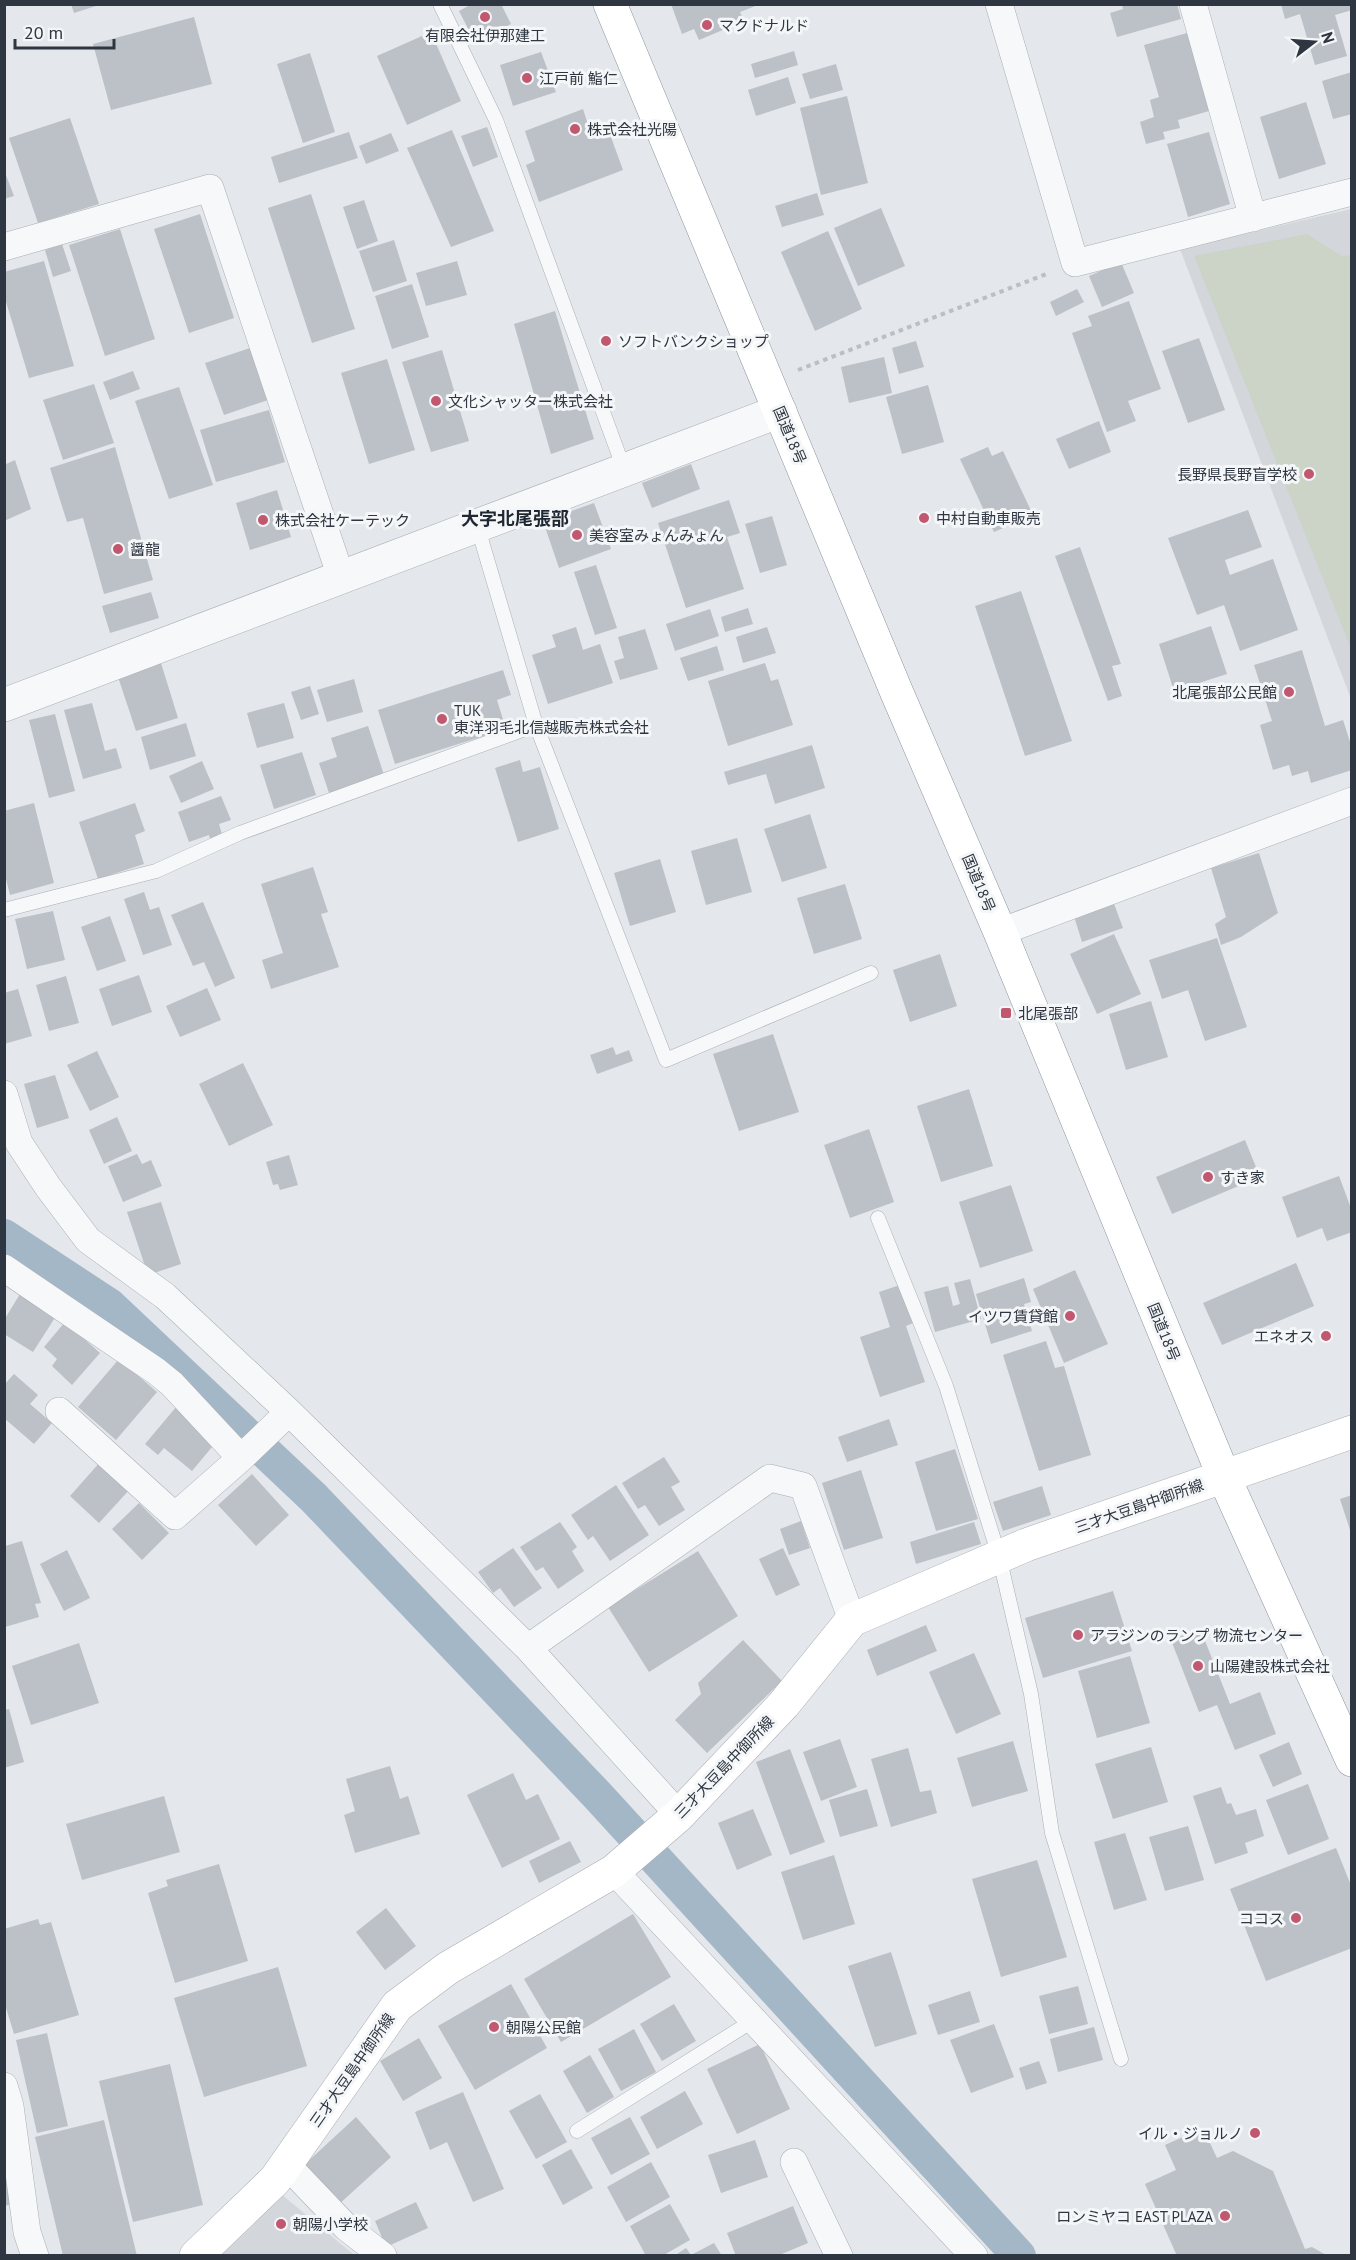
<svg xmlns="http://www.w3.org/2000/svg" width="1356" height="2260" font-family="'PT Sans','Noto Sans JP',sans-serif">
  <style>
    .built { fill: #d3d7dc }
    .green { fill: #cbd4c6 }
    .lines { fill: none; stroke-linecap: round; stroke-linejoin: round }
    .canal { stroke: #a4b7c6; stroke-width: 34 }
    .building { fill: #bcc1c7 }
    .service-casing { stroke: #aaaeb5; stroke-width: 15 }
    .minor-casing { stroke: #aaaeb5; stroke-width: 28 }
    .tertiary-casing { stroke: #aaaeb5; stroke-width: 34 }
    .secondary-casing { stroke: #aaaeb5; stroke-width: 34 }
    .trunk-casing { stroke: #8d96a0; stroke-width: 34 }
    .path { stroke: #bbbec2; stroke-width: 4; stroke-dasharray: 4.5 4.5; stroke-linecap: butt }
    .service { stroke: #f7f8f9; stroke-width: 14 }
    .minor { stroke: #f7f8f9; stroke-width: 27 }
    .tertiary { stroke: #f7f8f9; stroke-width: 33 }
    .secondary { stroke: #fff; stroke-width: 33 }
    .trunk { stroke: #fff; stroke-width: 33 }
    .poi-dot { fill: #c1586f; stroke: #f4f6f8; stroke-width: 2 }
    .labels { text-anchor: middle; dominant-baseline: central; stroke-width: 6; stroke-linejoin: round; paint-order: stroke }
    .poi-label { font-size: 15px; fill: #2e3641; stroke: #f4f6f8; text-anchor: start }
    .street-label { font-size: 15px; fill: #2e3641; stroke: #f4f6f8 }
    .quarter-label { font-size: 18px; font-weight: bold; fill: #1f2732; stroke: #f4f6f8 }
  </style>
  <rect width="100%" height="100%" fill="#e4e7eb"/>
  <!-- built -->
  <path class="built" d="M1351 209V699L1180 249Z
    M280 2193 354 2255 212 2256Z"/>
  <!-- green -->
  <path class="green" d="M1307 234 1342 256 1351 255V649L1194 256Z"/>
  <g class="lines">
    <!-- canal -->
    <path class="canal" d="M4 1236 109 1305 314 1498 598 1796 1019 2256"/>
  </g>
  <!-- building -->
  <path class="building" d="M71 4H99V5L74 13Z
    M472 4H501L511 24 475 42 459 11Z
    M671 4H758V5L740 12 744 21 699 40 694 29 682 34Z
    M1122 4H1177L1181 19 1117 37 1110 13 1123 9Z
    M1281 4H1352V10L1335 15 1347 56 1315 65 1300 14 1285 19Z
    M194 17 212 84 111 110 93 44Z
    M431 32 461 101 407 125 377 56Z
    M1187 33 1209 111 1178 120 1180 128 1163 132 1165 139 1146 144 1140 122 1154 117 1150 100 1159 97 1144 45Z
    M794 51 798 65 755 78 751 64Z
    M541 52 556 92 513 106 500 65Z
    M310 53 335 132 303 143 277 64Z
    M836 64 843 90 810 99 802 74Z
    M1352 72V114L1333 119 1322 81Z
    M788 77 796 103 756 116 748 90Z
    M847 96 868 183 821 195 800 108Z
    M1306 102 1326 164 1279 179 1260 117Z
    M583 109 591 134 608 129 623 170 539 202 526 165 535 161 525 131Z
    M70 118 99 204 38 223 9 138Z
    M487 127 498 157 473 167 461 136Z
    M452 130 494 231 451 247 407 148Z
    M349 132 358 158 279 183 271 157Z
    M1209 132 1230 204 1188 217 1167 144Z
    M391 133 399 151 366 164 359 146Z
    M4 170 14 196 4 199Z
    M817 193 824 215 782 227 775 206Z
    M311 194 355 329 312 343 268 208Z
    M364 200 378 241 357 249 343 207Z
    M881 208 905 266 858 286 834 228Z
    M200 214 234 318 189 333 154 229Z
    M120 229 155 339 105 356 69 245Z
    M828 231 862 309 815 331 781 252Z
    M394 240 407 281 373 292 359 251Z
    M62 244 71 271 53 277 45 250Z
    M44 261 74 366 29 378 4 295V272Z
    M457 261 467 295 426 306 416 273Z
    M1121 262 1134 293 1102 307 1089 276Z
    M412 284 429 337 392 349 375 296Z
    M1077 289 1084 302 1056 316 1050 302Z
    M1129 301 1161 389 1128 401 1136 421 1107 432 1072 333 1092 326 1088 316Z
    M555 311 594 439 551 454 514 324Z
    M1199 338 1225 410 1188 423 1162 351Z
    M916 341 924 367 899 374 892 348Z
    M250 348 268 400 224 415 205 363Z
    M442 350 469 441 431 452 402 362Z
    M884 357 892 393 849 403 841 367Z
    M387 359 415 450 369 464 341 373Z
    M133 371 140 389 110 400 103 382Z
    M94 384 114 443 63 460 43 400Z
    M928 385 944 442 902 454 886 397Z
    M179 387 213 485 169 499 135 401Z
    M269 410 285 462 216 482 200 430Z
    M1099 421 1111 452 1069 469 1056 439Z
    M115 447 153 580 104 594 83 518 67 522 50 468Z
    M988 447 992 456 1003 451 1033 515 994 532 960 459Z
    M15 460 31 509 4 521V465Z
    M691 464 700 489 652 508 642 483Z
    M277 490 291 537 250 550 236 503Z
    M729 500 740 533 727 537 744 589 686 608 658 523Z
    M594 503 611 549 559 568 543 521Z
    M1248 510 1262 547 1225 560 1230 575 1273 559 1298 630 1240 651 1224 605 1197 615 1168 538Z
    M772 516 787 565 760 573 745 524Z
    M1080 547 1121 664 1112 666 1122 696 1108 701 1055 556Z
    M596 565 617 628 595 635 574 572Z
    M1021 591 1072 741 1025 756 975 606Z
    M151 592 159 618 110 633 102 606Z
    M748 608 753 624 725 632 721 617Z
    M710 609 719 636 675 651 666 624Z
    M1211 626 1227 674 1174 691 1159 644Z
    M576 627 583 650 600 644 613 683 548 704 532 655 556 647 552 635Z
    M767 627 776 653 743 663 736 637Z
    M645 629 658 669 620 680 614 661 624 658 618 637Z
    M717 646 724 670 688 681 680 658Z
    M1302 650 1325 726 1343 720 1352 748V770L1311 783 1308 771 1292 776 1289 765 1273 770 1260 725 1272 721 1254 665Z
    M161 663 178 718 136 731 118 677Z
    M765 663 771 681 778 679 793 725 728 746 708 681Z
    M503 670 511 695 497 700 506 729 395 764 378 710Z
    M354 679 363 712 327 722 317 690Z
    M310 686 319 714 301 720 291 692Z
    M92 703 105 751 116 748 122 768 83 779 64 710Z
    M284 703 294 738 257 748 247 713Z
    M55 714 75 791 49 798 29 720Z
    M186 723 196 756 150 770 141 737Z
    M368 726 384 775 329 793 319 763 337 757 331 738Z
    M812 745 825 788 775 804 766 774 728 785 724 772Z
    M302 752 316 795 274 809 260 765Z
    M520 760 523 772 540 767 559 829 518 842 495 768Z
    M202 761 214 789 181 803 169 776Z
    M221 796 231 820 219 824 223 838 211 843 209 835 189 842 178 812Z
    M34 803 54 883 10 895 4 871V811Z
    M135 803 145 831 135 835 144 864 98 879 79 822Z
    M810 814 827 868 782 882 764 829Z
    M737 838 752 892 706 905 691 851Z
    M1259 853 1278 913 1241 937 1221 945 1215 924 1226 917 1211 868Z
    M660 859 676 912 630 926 614 873Z
    M313 867 328 912 321 914 339 967 271 989 262 960 283 953 261 884Z
    M845 884 862 939 814 954 797 898Z
    M144 892 150 910 159 907 172 945 143 955 124 899Z
    M1113 901 1123 928 1082 942 1073 913Z
    M203 902 235 978 215 987 204 962 193 966 171 915Z
    M53 911 65 960 27 969 15 919Z
    M110 916 126 961 97 971 81 927Z
    M1114 934 1141 994 1097 1014 1070 954Z
    M1217 938 1247 1027 1205 1041 1188 990 1162 999 1149 960Z
    M940 954 957 1006 910 1022 893 970Z
    M139 975 152 1012 112 1026 99 989Z
    M66 976 79 1023 49 1031 36 985Z
    M207 988 221 1020 180 1037 166 1006Z
    M18 989 32 1036 4 1044V993Z
    M1151 1001 1168 1057 1126 1070 1109 1014Z
    M773 1034 799 1112 739 1131 713 1054Z
    M613 1047 616 1055 629 1050 633 1061 597 1074 590 1055Z
    M97 1051 119 1097 90 1111 67 1065Z
    M243 1063 273 1125 229 1146 199 1084Z
    M55 1075 69 1118 37 1128 24 1084Z
    M969 1089 993 1166 941 1182 917 1106Z
    M117 1117 132 1151 104 1164 89 1130Z
    M869 1129 894 1202 850 1218 824 1145Z
    M1245 1140 1260 1177 1172 1214 1156 1177Z
    M137 1154 142 1164 151 1160 162 1186 123 1202 108 1166Z
    M289 1155 298 1185 280 1190 278 1184 273 1185 266 1162Z
    M1339 1176 1352 1211V1232L1327 1241 1322 1228 1297 1238 1282 1197Z
    M1011 1185 1033 1251 980 1268 959 1202Z
    M161 1202 181 1264 148 1275 127 1212Z
    M1296 1263 1314 1306 1222 1345 1203 1303Z
    M1075 1270 1108 1344 1064 1363 1033 1289Z
    M1024 1278 1031 1302 1024 1304 1032 1331 991 1344 976 1294Z
    M970 1279 981 1319 935 1332 924 1292 948 1286 953 1306 960 1304 954 1283Z
    M900 1285 913 1323 906 1326 925 1382 880 1397 860 1337 890 1327 879 1292Z
    M20 1294 56 1316 33 1352 4 1334V1320Z
    M65 1322 100 1353 72 1385 52 1366 57 1359 44 1347Z
    M1046 1341 1055 1368 1064 1366 1091 1455 1039 1471 1003 1355Z
    M119 1359 157 1392 116 1440 78 1407Z
    M14 1374 38 1395 30 1404 52 1423 34 1444 4 1418V1385Z
    M177 1406 217 1441 192 1471 164 1448 158 1455 145 1444Z
    M889 1419 898 1445 847 1462 838 1437Z
    M955 1449 978 1519 936 1531 915 1462Z
    M664 1457 680 1482 671 1487 685 1510 659 1526 645 1505 638 1509 622 1483Z
    M101 1461 131 1488 99 1523 70 1496Z
    M861 1470 883 1538 844 1550 822 1483Z
    M252 1474 289 1515 256 1546 218 1505Z
    M616 1485 649 1535 610 1561 593 1536 588 1540 571 1515Z
    M1042 1486 1051 1515 1003 1531 993 1502Z
    M1352 1495V1533H1351L1340 1499Z
    M139 1503 169 1533 142 1560 112 1529Z
    M801 1521 810 1548 789 1555 780 1529Z
    M560 1522 577 1547 572 1551 584 1571 558 1589 543 1567 536 1571 520 1547Z
    M974 1522 981 1544 916 1564 910 1542Z
    M22 1541 41 1603 35 1604 39 1617 5 1627V1546Z
    M513 1548 542 1588 514 1607 500 1588 493 1593 478 1572Z
    M783 1548 800 1585 776 1596 759 1559Z
    M67 1550 90 1598 64 1611 40 1564Z
    M698 1551 738 1616 649 1672 608 1607Z
    M1113 1591 1132 1651 1043 1678 1025 1618Z
    M926 1625 937 1651 877 1676 867 1650Z
    M1200 1628 1230 1704 1260 1692 1276 1734 1235 1750 1217 1705 1199 1712 1171 1640Z
    M743 1640 782 1681 707 1753 675 1720 701 1694 698 1683Z
    M79 1643 99 1703 31 1725 12 1666Z
    M974 1653 1001 1714 956 1734 929 1672Z
    M1130 1656 1150 1723 1097 1738 1078 1671Z
    M9 1709 24 1762 4 1768V1710Z
    M840 1739 857 1787 821 1801 803 1752Z
    M1013 1741 1028 1791 972 1807 957 1758Z
    M1289 1742 1302 1774 1273 1787 1259 1755Z
    M1151 1747 1168 1802 1113 1819 1095 1764Z
    M908 1748 920 1792 931 1790 937 1813 891 1827 871 1759Z
    M790 1749 825 1842 790 1855 756 1762Z
    M390 1766 400 1799 408 1796 420 1834 355 1853 344 1815 355 1811 346 1779Z
    M513 1773 526 1800 538 1794 560 1839 502 1868 467 1795Z
    M1308 1784 1329 1839 1288 1855 1266 1800Z
    M1221 1787 1227 1804 1231 1803 1236 1815 1256 1809 1264 1836 1245 1843 1248 1853 1215 1864 1193 1796Z
    M867 1789 878 1826 840 1837 829 1800Z
    M164 1796 180 1852 82 1880 66 1824Z
    M753 1809 772 1855 737 1870 718 1823Z
    M1188 1826 1204 1880 1165 1891 1149 1837Z
    M1125 1833 1147 1900 1114 1910 1094 1842Z
    M570 1841 581 1862 539 1883 529 1861Z
    M1336 1848 1352 1888V1948L1266 1981 1230 1889Z
    M834 1855 855 1924 803 1940 781 1872Z
    M1037 1860 1067 1957 1001 1977 972 1879Z
    M219 1864 248 1961 175 1983 148 1893 168 1886 166 1880Z
    M386 1908 416 1946 385 1970 356 1932Z
    M633 1914 671 1977 561 2042 524 1979Z
    M38 1919 40 1925 51 1922 79 2015 14 2034 4 2001V1929Z
    M891 1952 917 2034 875 2047 848 1966Z
    M278 1967 307 2066 204 2097 174 1998Z
    M511 1984 547 2048 475 2090 438 2026Z
    M1078 1986 1088 2024 1049 2034 1039 1996Z
    M970 1991 980 2022 938 2035 928 2005Z
    M674 2004 696 2041 662 2061 640 2024Z
    M994 2024 1014 2077 971 2093 950 2040Z
    M1094 2027 1103 2060 1058 2072 1050 2039Z
    M634 2029 656 2072 621 2091 598 2049Z
    M47 2033 68 2126 37 2133 16 2040Z
    M419 2038 442 2078 403 2101 380 2061Z
    M760 2044 790 2109 737 2134 707 2069Z
    M590 2055 614 2097 587 2113 563 2071Z
    M1039 2061 1047 2083 1026 2090 1019 2068Z
    M170 2064 203 2205 133 2222 99 2081Z
    M685 2091 703 2124 657 2149 640 2117Z
    M463 2092 504 2189 473 2202 447 2142 430 2150 415 2112Z
    M540 2094 567 2142 536 2159 509 2111Z
    M356 2117 391 2157 338 2205 303 2166Z
    M630 2117 650 2154 611 2175 591 2138Z
    M104 2120 137 2256H63L35 2137Z
    M1203 2128 1217 2158 1233 2151 1273 2171 1305 2249 1312 2247 1328 2256H1177L1145 2184 1176 2170 1165 2145Z
    M755 2140 768 2177 721 2193 708 2155Z
    M571 2149 593 2188 563 2205 542 2165Z
    M4 2162 16 2203 4 2206Z
    M651 2162 670 2197 626 2222 607 2187Z
    M416 2202 428 2228 386 2247 375 2221Z
    M670 2204 690 2240 662 2256H646L630 2226Z
    M793 2206 808 2243 777 2256H736L727 2233Z
    M714 2243 722 2256H674L686 2248 691 2255Z"/>
  <g class="lines">
    <!-- service casing -->
    <g class="service-casing">
      <path id="service" d="M440 4 496 120 624 469
        M536 725 666 1060 871 973
        M4 910 156 871 240 833 536 725 477 525
        M878 1218 946 1386 999 1556 1031 1694 1052 1833 1121 2059
        M577 2131 754 2020"/>
    </g>
    <!-- minor casing -->
    <g class="minor-casing">
      <path id="minor" d="M999 4 1075 263 1352 192
        M1193 4 1253 218
        M4 247 210 188 341 577
        M1000 932 1352 801
        M4 1094 19 1143 48 1187 88 1240 165 1296 289 1412 528 1648 679 1815
        M4 1268 156 1371 172 1384 241 1458
        M59 1411 175 1516 241 1458 289 1412
        M528 1648 770 1478 803 1486 852 1620
        M614 1871 974 2256
        M4 2086 10 2106 27 2232 35 2256
        M794 2162 839 2256
        M286 2164 346 2227 383 2256"/>
    </g>
    <!-- tertiary casing -->
    <g class="tertiary-casing">
      <path id="tertiary" d="M4 705 780 411"/>
    </g>
    <!-- secondary casing -->
    <g class="secondary-casing">
      <path id="secondary" d="M196 2256 275 2180 397 2006 448 1968 614 1871 679 1815 784 1704 852 1620 1026 1545 1352 1432"/>
    </g>
    <!-- trunk casing -->
    <g class="trunk-casing">
      <path id="trunk" d="M610 4 897 693 1000 932 1224 1477 1352 1760"/>
    </g>
    <!-- path -->
    <path class="path" d="M798 370 1049 273"/>
    <!-- service -->
    <use href="#service" class="service"/>
    <!-- minor -->
    <use href="#minor" class="minor"/>
    <!-- tertiary -->
    <use href="#tertiary" class="tertiary"/>
    <!-- secondary -->
    <use href="#secondary" class="secondary"/>
    <!-- trunk -->
    <use href="#trunk" class="trunk"/>
  </g>
  <!-- markers -->
  <g class="poi-dot">
    <circle cx="485" cy="17" r="6"/>
    <circle cx="707" cy="25" r="6"/>
    <circle cx="527" cy="78" r="6"/>
    <circle cx="575" cy="129" r="6"/>
    <circle cx="606" cy="341" r="6"/>
    <circle cx="436" cy="401" r="6"/>
    <circle cx="1309" cy="474" r="6"/>
    <circle cx="924" cy="518" r="6"/>
    <circle cx="263" cy="520" r="6"/>
    <circle cx="577" cy="535" r="6"/>
    <circle cx="118" cy="549" r="6"/>
    <circle cx="1289" cy="692" r="6"/>
    <circle cx="442" cy="719" r="6"/>
    <rect x="1000" y="1007" width="12" height="12" rx="3"/>
    <circle cx="1208" cy="1177" r="6"/>
    <circle cx="1070" cy="1316" r="6"/>
    <circle cx="1326" cy="1336" r="6"/>
    <circle cx="1078" cy="1635" r="6"/>
    <circle cx="1198" cy="1666" r="6"/>
    <circle cx="1296" cy="1918" r="6"/>
    <circle cx="494" cy="2027" r="6"/>
    <circle cx="1255" cy="2133" r="6"/>
    <circle cx="1225" cy="2216" r="6"/>
    <circle cx="281" cy="2224" r="6"/>
  </g>
  <g class="labels">
    <!-- poi labels -->
    <g class="poi-label">
      <text x="719" y="25">マクドナルド</text>
      <text x="485" y="35" text-anchor="middle">有限会社伊那建工</text>
      <text x="539" y="78">江戸前 鮨仁</text>
      <text x="587" y="129">株式会社光陽</text>
      <text x="618" y="341">ソフトバンクショップ</text>
      <text x="448" y="401">文化シャッター株式会社</text>
      <text x="1297" y="474" text-anchor="end">長野県長野盲学校</text>
      <text x="936" y="518">中村自動車販売</text>
      <text x="275" y="520">株式会社ケーテック</text>
      <text x="589" y="535">美容室みょんみょん</text>
      <text x="130" y="549">醤龍</text>
      <text x="1277" y="692" text-anchor="end">北尾張部公民館</text>
      <text x="454" y="710">TUK<tspan x="454" dy="17">東洋羽毛北信越販売株式会社</tspan></text>
      <text x="1018" y="1013">北尾張部</text>
      <text x="1220" y="1177">すき家</text>
      <text x="1058" y="1316" text-anchor="end">イツワ賃貸館</text>
      <text x="1314" y="1336" text-anchor="end">エネオス</text>
      <text x="1090" y="1635">アラジンのランプ 物流センター</text>
      <text x="1210" y="1666">山陽建設株式会社</text>
      <text x="1284" y="1918" text-anchor="end">ココス</text>
      <text x="506" y="2027">朝陽公民館</text>
      <text x="1243" y="2133" text-anchor="end">イル・ジョルノ</text>
      <text x="1213" y="2216" text-anchor="end">ロンミヤコ EAST PLAZA</text>
      <text x="293" y="2224">朝陽小学校</text>
    </g>
    <!-- street labels -->
    <g class="street-label">
      <text transform="translate(790 435) rotate(67)">国道18号</text>
      <text transform="translate(979 883) rotate(67)">国道18号</text>
      <text transform="translate(1164 1332) rotate(68)">国道18号</text>
      <text transform="translate(1139 1506) rotate(-19)">三才大豆島中御所線</text>
      <text transform="translate(724 1767) rotate(-46)">三才大豆島中御所線</text>
      <text transform="translate(352 2070) rotate(-55)">三才大豆島中御所線</text>
    </g>
    <!-- quarter labels -->
    <g class="quarter-label">
      <text x="515" y="518">大字北尾張部</text>
    </g>
  </g>
  <!-- border -->
  <rect width="1356" height="2260" fill="none" stroke="#2e3641" stroke-width="12"/>
  <!-- north arrow -->
  <g transform="translate(1314 42) rotate(73)" stroke="#f4f6f8" stroke-width="4.5" paint-order="stroke">
  <path d="M0-4.5L10 22L0 15L-10 22Z" fill="#2e3641"/>
  <text y="-9" font-size="16" font-weight="bold" text-anchor="middle" fill="#2e3641">N</text>
  </g>
  <!-- scale -->
  <path d="M15 39v9h99v-9" fill="none" stroke="#2e3641" stroke-width="3"/>
  <text x="24" y="39" font-size="18" fill="#2e3641" stroke="#f4f6f8" stroke-width="4.5" paint-order="stroke">20 m</text>
</svg>
